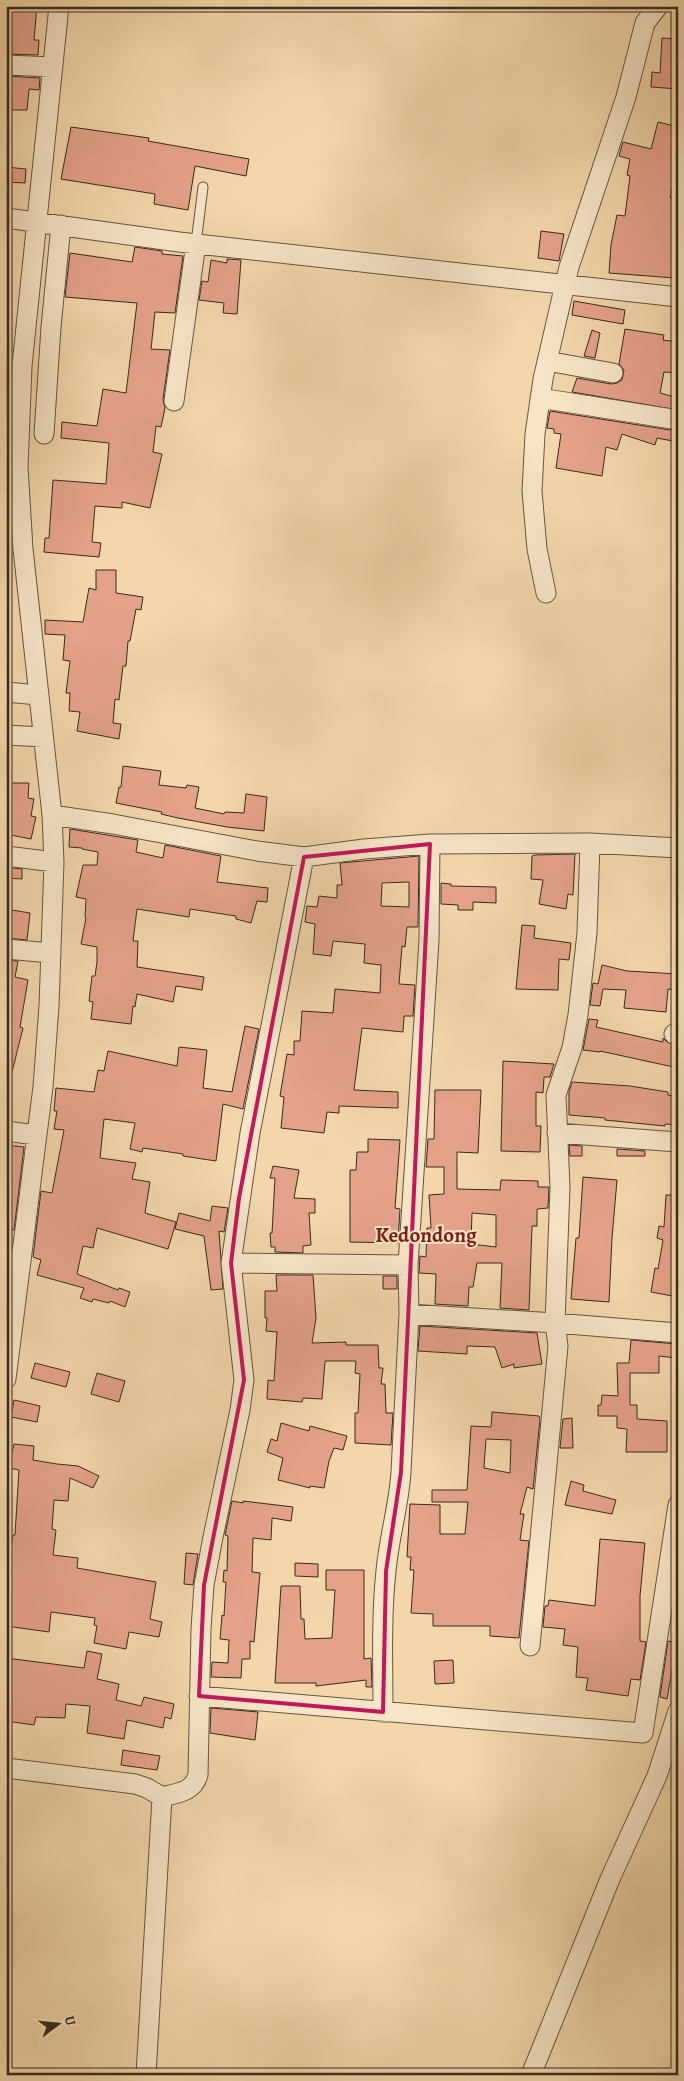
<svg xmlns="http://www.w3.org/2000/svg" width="684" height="2081" font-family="Alegreya,serif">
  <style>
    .building { fill: #e5a28b; stroke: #342b22; fill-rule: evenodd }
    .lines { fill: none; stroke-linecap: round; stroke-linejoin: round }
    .lane-casing { stroke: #645644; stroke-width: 11 }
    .street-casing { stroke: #645644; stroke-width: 21 }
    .lane { stroke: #f7e5c8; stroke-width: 9 }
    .street { stroke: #f7e5c8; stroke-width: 19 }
    .marked { fill: none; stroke: #c2185b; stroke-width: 4; stroke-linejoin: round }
    .labels { text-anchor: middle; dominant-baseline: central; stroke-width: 4; stroke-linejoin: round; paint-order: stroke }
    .quarter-label { font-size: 21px; font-weight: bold; fill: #7a1f14; stroke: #f7e5c8 }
  </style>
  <rect width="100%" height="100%" fill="#f3d7ab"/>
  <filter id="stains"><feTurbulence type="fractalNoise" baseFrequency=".004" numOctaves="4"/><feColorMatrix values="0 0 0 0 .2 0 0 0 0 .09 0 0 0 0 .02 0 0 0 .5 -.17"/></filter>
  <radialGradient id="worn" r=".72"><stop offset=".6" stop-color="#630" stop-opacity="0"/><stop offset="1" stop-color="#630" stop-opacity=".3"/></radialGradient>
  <!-- building -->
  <path class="building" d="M6 6H37L34 40H39L38 55 6 54Z
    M662 38 678 39V89L651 87 652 72 660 73Z
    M6 76 40 78 39 90 29 89 27 110H6Z
    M658 122 678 127V166L670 198 678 199 675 278 609 273 611 245 617 215 625 216 630 176 627 175 630 159 619 156 622 145 623 142 651 149Z
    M71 127 149 138 148 141 249 159 246 176 195 166 188 210 154 204 155 194 61 179Z
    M6 167 26 169 25 183 6 182Z
    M541 231 564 234 559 261 538 258Z
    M135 247 162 251V254L183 256 175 313 155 312 151 349 170 350 163 399 165 408 161 427 156 426 153 452 162 454 150 508 122 502V508L95 506 92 542 101 543 99 557 44 552 45 538H49L53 480 106 484 109 443 61 438 62 422 97 426 103 389 126 393 137 303 65 297 70 253 132 262Z
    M227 259 241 260 237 314 223 313 224 303 199 300 202 281 208 282 211 260 227 263Z
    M574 301 625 310 623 324 572 315Z
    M625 329 664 335 663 340 678 342V373L664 372 660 393 678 398V410L572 392 577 378 611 384 617 383 622 380 624 370 619 364Z
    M592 330 600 333 595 358 584 356Z
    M550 411 670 430 678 428V442L657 438 655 445 622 434 617 450 606 447 602 476 556 468 561 434 554 433V429L547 428Z
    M96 570H116V593L143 597 141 610 136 609 130 641H128L126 666H123L119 700 115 699 113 723 121 724 119 739 77 731 80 712 69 711 70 693H66L70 661 63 660 65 635 45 634V620L83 622 89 588 96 590Z
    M123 766 161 771 159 785 186 788 187 785 199 787 195 808 224 814 225 812 244 813 246 794 267 797 264 831 227 827 178 818 161 814 162 812 116 803 119 787H121Z
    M6 783H29L28 798 34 799 31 816 36 817 31 839 6 834Z
    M70 829 138 840 136 852 163 858 165 845 221 856 217 882 268 888 267 902 257 901 251 923 236 919V916L190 909 189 917 137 909 133 941H138L137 967 204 977 202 990 176 986 173 1002 137 994 135 1007 133 1006 131 1024 91 1019 93 1002 89 1001 92 976H95L97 962V947L81 944 86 918 85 917 86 899 76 897 83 865H97L98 852 82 849V848L69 847Z
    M575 854 573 895 568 894 566 909 539 904 543 880 531 879 532 856 535 855Z
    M419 856 418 927H407L405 947 402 946 399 984 415 985 413 1016H404L403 1032 362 1028 354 1090 398 1092V1108L339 1106V1113L327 1112 324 1133 281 1128 284 1097 280 1096 287 1054 294 1055V1041H300L302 1011 333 1013 335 989 380 993 381 965 364 963 365 944 333 941 331 956 313 954 315 924 305 922 307 906 317 907 319 896 337 898V885H342L340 863ZM409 882V907L381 906 382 883Z
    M6 867 22 869V879L6 878Z
    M441 883 451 884V886L496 887V903L473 902V910H458V905L441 904Z
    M6 909 30 913 27 940 6 938Z
    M522 925 535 926 534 938 571 943 569 960 559 959 558 990 516 989Z
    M6 960 18 961 15 977 28 980 20 1027 23 1028 11 1076H6Z
    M602 965 627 971 678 974V990L668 989 666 1012 624 1008 626 990 603 989 600 1006 590 1005 593 983 598 984Z
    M589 1019 598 1020 596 1027 663 1042V1038L667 1042 678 1046V1068L600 1051V1052L583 1050Z
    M245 1026 259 1029 243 1109 223 1104 216 1161 183 1156V1154L143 1148 142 1152 130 1149 135 1123 104 1119 100 1158 136 1163 132 1179 150 1182 145 1213 176 1222 168 1249 97 1228 93 1248 83 1246 77 1274 118 1290 119 1288 130 1292 125 1307 110 1301 109 1303 93 1299 92 1302 80 1298 84 1288 37 1275 41 1260 33 1257 41 1191 52 1193 64 1130 54 1129 57 1111H54L56 1088 94 1092 98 1070 104 1071 108 1051 177 1066 179 1047 207 1050 203 1088 232 1092Z
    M503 1061 554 1064 550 1077H544L543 1093 536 1092V1126H541L540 1152 501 1151Z
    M572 1082 630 1086 668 1092V1095L678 1097V1125L665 1124V1126L605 1120V1118L569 1115V1092Z
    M435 1090H481L478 1153 457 1152V1189L500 1190 501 1180 538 1181V1187H549L548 1208 537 1209V1226H532L529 1310 500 1308 502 1263H477L473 1287H469L468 1306 435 1304 436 1274 419 1273 420 1256 426 1257 427 1228H431L429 1195 444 1194V1167H426L428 1139H434ZM472 1213 496 1215V1247L471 1244Z
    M368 1139 400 1140 395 1208 400 1209 398 1243 350 1242V1170H356L357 1152H368Z
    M6 1145 24 1147 14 1230 6 1229Z
    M569 1145 582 1146V1156H570Z
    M617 1149 645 1151V1156H617Z
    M273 1166 299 1170 294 1198 315 1199V1213H309L311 1245 303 1246V1253L275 1252V1247H271L270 1233H272L275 1178H270Z
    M583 1177 617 1180 612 1238 609 1302 571 1299 576 1238H579Z
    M666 1195H678V1297L651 1292 655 1268 658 1269 663 1240 657 1238 659 1226 664 1227Z
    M212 1206 228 1208 224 1232 219 1231 223 1289 211 1290 204 1236 175 1229 179 1213 210 1221Z
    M276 1275H313L316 1318 312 1343 346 1342V1345H378L379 1368H383L381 1384H385L386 1413H393L391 1445 355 1443V1413H358L360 1374 355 1373 356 1361H325L322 1399 303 1398 302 1402 267 1399 268 1380 274 1381 277 1332 266 1331 267 1318H265V1291H277Z
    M383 1276H397V1289H383Z
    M420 1326 537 1333 542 1364 514 1368V1364L502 1368 495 1347 467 1346V1354L418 1351Z
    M631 1340 677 1344 676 1358 659 1356V1373H630V1405H637V1419L667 1421V1452H626L627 1429 617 1428V1416H598V1405H601L602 1395 618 1396 617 1363H629Z
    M35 1363 70 1372 66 1387 31 1378Z
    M97 1373 125 1381 119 1402 91 1394Z
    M14 1400 40 1406 37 1422 11 1417Z
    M492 1412 539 1416 540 1419 533 1489 527 1487 520 1514H524L520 1540 529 1541 519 1638 490 1636V1626H433V1614L411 1613 414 1570H410L411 1557H407L410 1504 440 1505V1534H465L468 1502H432V1490H467L471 1426 491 1427ZM486 1439 511 1440 510 1473 484 1468Z
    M572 1418 573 1448H560L563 1419Z
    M281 1423 309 1431 310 1426 347 1436 343 1450 334 1448 329 1461 324 1488 310 1486V1488L278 1480 283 1458 267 1452 271 1439 277 1441Z
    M14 1444 34 1446 33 1460 57 1464 78 1466 99 1476 93 1488 70 1478 68 1501 54 1500 52 1529 56 1530 53 1555 78 1558 77 1568 156 1582 150 1619 162 1622 159 1637 129 1632 126 1649 94 1643 97 1626 94 1625 95 1618 51 1612 49 1632 6 1626 9 1603 6 1602V1559L7 1550H11L13 1535H15L19 1470 9 1468Z
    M571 1481 584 1485 583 1491 616 1500 612 1514 565 1505Z
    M232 1501 243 1503V1501L293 1507 291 1521 272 1518 271 1540 253 1538 252 1572 260 1573 254 1642 250 1641V1659H242L241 1678 211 1677 212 1662 228 1663 229 1640 220 1639 222 1615 224 1616 226 1582H223L224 1570 227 1571 228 1536 225 1535Z
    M600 1539 645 1543 640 1596V1641L646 1642 640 1680 631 1679 628 1696 586 1690 588 1678 576 1677 578 1647 563 1645 565 1629 543 1627 545 1606H548L549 1600 595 1606Z
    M186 1553 198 1554 193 1585 184 1584Z
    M295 1563 318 1564V1577L295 1576Z
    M326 1570H364V1659L371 1658 372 1687H366V1680L316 1686V1683H275L281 1586H300L301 1619H304L305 1639 332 1638 335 1590H326Z
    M668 1641 677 1643 667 1699 660 1697Z
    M87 1651 102 1654 97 1679 119 1684 116 1700 141 1706 144 1697 174 1704 171 1719 165 1717 163 1728 127 1720 124 1739 87 1733 90 1706 66 1704 65 1718 36 1717 34 1725 6 1721V1658L84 1668Z
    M453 1660 454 1683 435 1684 434 1661Z
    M211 1708 258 1712 255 1740 210 1733Z
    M123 1750 160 1756 157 1770 121 1765Z"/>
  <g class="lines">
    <!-- lane casing -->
    <g class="lane-casing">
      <path id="lane" d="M196 243 203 187"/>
    </g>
    <!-- street casing -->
    <g class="street-casing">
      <path id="street" d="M6 65 53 67
        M6 218 179 242 678 297
        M547 361 613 373
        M540 398 672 419
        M174 401 196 243
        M44 434 51 327 61 225
        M546 593 537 549 532 491 535 434 543 379 569 267 626 97 645 23 658 6
        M6 692 38 695
        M6 735 43 737
        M52 815 113 824 257 851 304 857 364 849 430 844 590 843 678 848
        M6 856 54 862
        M6 949 51 953
        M674 1034 678 1035
        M6 1131 36 1135
        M557 1133 678 1142
        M231 1263 408 1265
        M409 1314 555 1323 678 1333
        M6 1379 43 1087 49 1006 54 862 52 815 23 549 18 467 22 366 59 6
        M530 1646 558 1346 555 1323 560 1187 556 1095 572 1048 578 1015 587 933 590 843
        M199 1696 643 1733 678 1505
        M383 1712C383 1665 381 1617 386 1571 389 1537 399 1505 401 1472L409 1314 408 1265 424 1019 429 940 430 844
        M6 1768 135 1784 147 1788 162 1797 146 2075
        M162 1797C178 1793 193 1792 198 1775L201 1629 204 1585 213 1537 240 1410 244 1380 231 1263 250 1133 304 857
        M531 2075 610 1879 657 1776 678 1711"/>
    </g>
    <!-- lane -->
    <use href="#lane" class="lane"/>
    <!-- street -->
    <use href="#street" class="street"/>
  </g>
  <!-- marked area -->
  <path class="marked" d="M430 844 401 1472 386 1571 383 1712 199 1696 204 1585 244 1380 231 1263 239 1198 304 857Z"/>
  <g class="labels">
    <!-- quarter labels -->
    <g class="quarter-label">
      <text x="426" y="1235">Kedondong</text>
    </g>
  </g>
  <!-- margin -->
  <rect width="684" height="2081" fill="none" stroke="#f3d7ab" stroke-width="25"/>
  <rect x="8" y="8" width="669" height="2066" fill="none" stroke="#342b22" stroke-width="2.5"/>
  <rect x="12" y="12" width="659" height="2056" fill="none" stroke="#342b22"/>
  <!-- north arrow -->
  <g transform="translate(58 2024) rotate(74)" stroke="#f7e5c8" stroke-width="4" paint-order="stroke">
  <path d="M0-4L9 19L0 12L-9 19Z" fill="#342b22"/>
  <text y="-8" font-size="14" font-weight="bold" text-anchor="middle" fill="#342b22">U</text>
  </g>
  <rect width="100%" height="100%" filter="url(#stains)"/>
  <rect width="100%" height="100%" fill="url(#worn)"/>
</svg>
